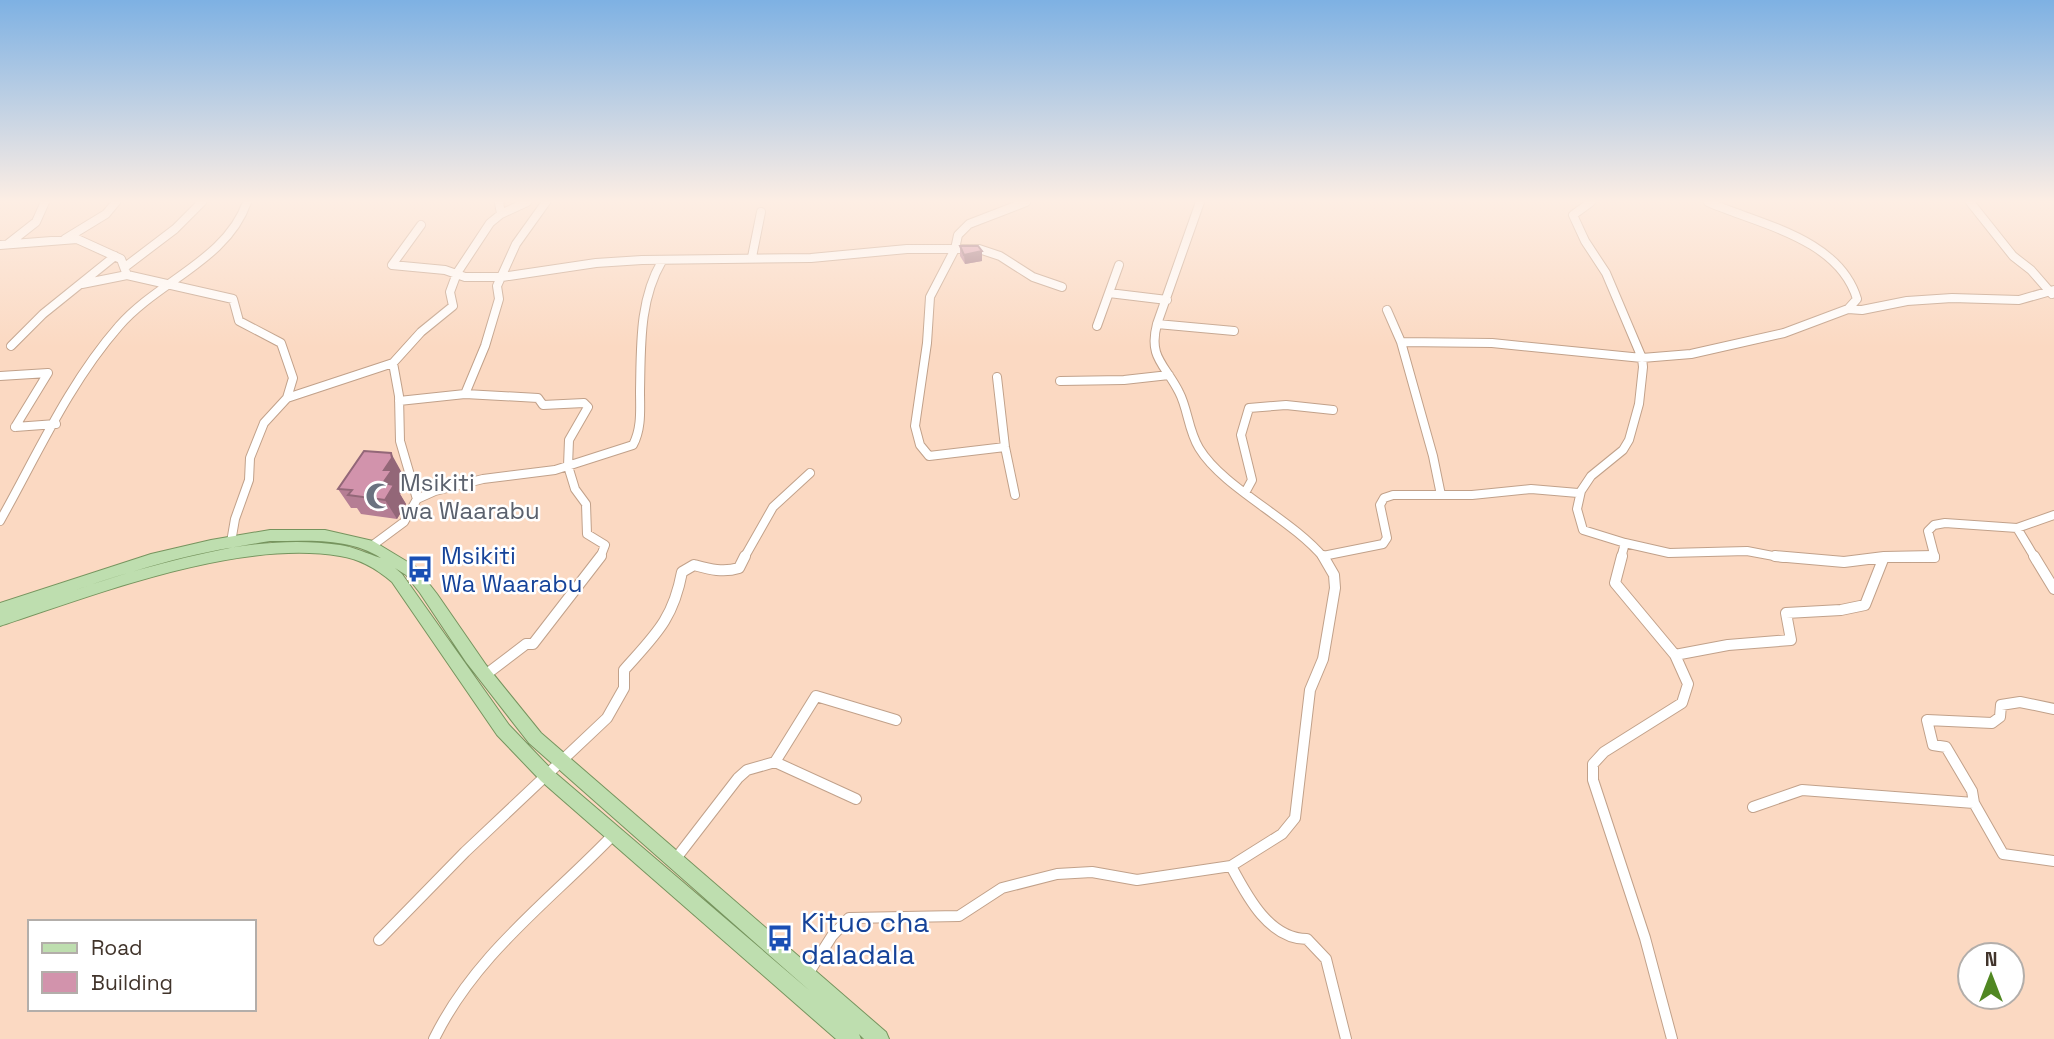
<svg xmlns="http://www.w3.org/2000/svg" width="2054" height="1039" font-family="'Space Grotesk',sans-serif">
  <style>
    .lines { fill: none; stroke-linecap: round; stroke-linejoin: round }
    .street-far1-casing { stroke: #c1a18a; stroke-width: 10 }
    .street-casing { stroke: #c1a18a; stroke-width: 12 }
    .primary-casing { stroke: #76945e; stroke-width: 2 }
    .street-far1 { stroke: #fff; stroke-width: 8 }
    .street { stroke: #fff; stroke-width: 10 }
    .primary { fill: #bedeaf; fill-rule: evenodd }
    .wall { fill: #b57e94 }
    .shaded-wall { fill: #936778 }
    .building { fill: #d293ac; stroke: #936778; stroke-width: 2 }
    .labels { text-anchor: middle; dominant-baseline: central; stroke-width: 5; stroke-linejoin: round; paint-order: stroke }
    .worship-label { font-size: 24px; fill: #5b616d; stroke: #fff; text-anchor: start }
    .transit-label { font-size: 24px; fill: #164399; stroke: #fff; text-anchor: start }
    .near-transit-label { font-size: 28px; fill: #164399; stroke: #fff; text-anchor: start }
  </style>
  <rect width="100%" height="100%" fill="#fbd9c2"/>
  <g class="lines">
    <!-- street-far1 casing -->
    <g class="street-far1-casing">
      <path id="street-far1" d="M499 202 501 214
        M1200 202 1157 324C1148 358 1165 364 1179 392 1188 409 1188 430 1199 448 1223 488 1292 519 1324 558
        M1591 202 1573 215 1585 241 1606 273 1642 358 1643 367 1639 404 1629 440 1623 450 1591 476 1581 491 1577 509 1583 530 1625 543 1621 558
        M1708 202C1758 224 1839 238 1857 299L1848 309
        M1970 202 2013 256 2031 270 2052 294
        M421 225 392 265 445 270 465 277H502L596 263 642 260 811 258 907 249H979L1000 256 1033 277 1062 287
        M65 239 106 214 116 202
        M8 244 36 222 45 202
        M0 245 77 239 121 259 127 275 233 299 239 321 281 343 293 378 287 398
        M752 257 761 212
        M125 267 175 229 202 202
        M82 284 127 275
        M1109 293 1167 300
        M1387 310 1401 342
        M1157 324 1234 331
        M1097 326 1119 265
        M11 346 43 314 115 256
        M393 363 399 396 400 441 417 499
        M0 376 48 373 15 427
        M997 377 1005 447 1015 495
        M1060 381 1124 380 1169 375
        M465 394 538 398 543 405 584 403 588 407 569 440 568 466 575 489 586 504 587 534 605 545 600 558
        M399 401 465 394 485 346 499 299 497 286 516 244 546 202
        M15 427 56 424
        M1005 447 929 456 920 445 915 426 927 343 930 297 955 249 958 235 969 224 1026 202
        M1246 491 1252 480 1241 435 1249 408 1286 405 1333 410
        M1441 495 1433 456 1401 342 1492 343 1642 358 1691 354 1784 333 1848 309 1862 310 1907 301 1952 298 2019 300 2054 290
        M0 521C37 455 69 383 119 326 158 281 227 260 247 202
        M231 542 235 519 249 480 250 458 264 423 287 398 393 363 421 332 453 306 450 292 457 273 490 223 501 214 527 202
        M1625 543 1669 553 1747 551 1784 558
        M373 545 404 522 417 499 435 491 483 479 555 470 633 445C642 428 640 409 640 391 641 346 639 300 662 261
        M1323 556 1383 544 1387 538 1380 505 1384 498 1393 495H1472L1531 489 1578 493
        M744 558 773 507 810 473
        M1875 558 1884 557
        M1884 558H1935L1928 531 1934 525 1945 523 2017 528
        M2035 558 2017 528 2054 515"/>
    </g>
    <!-- street casing -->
    <g class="street-casing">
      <path id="street" d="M1622 556 1615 583 1675 655 1688 684 1682 703 1604 752 1593 764V780L1645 938 1672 1039
        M1775 556 1844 562 1884 557
        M2034 556 2054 589
        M1675 655 1728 645 1791 640 1786 613 1841 610 1865 605 1884 557 1934 556
        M484 676 526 644H533L601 556
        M775 762 856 799
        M1974 803 2003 854 2054 861
        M1753 807 1802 790 1974 803 1972 791 1946 747 1933 745 1927 720 1992 723 2000 717 2001 705 2020 702 2054 709
        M674 861 738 778 747 770 775 762 816 696 896 720
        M1231 866C1247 896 1269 939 1307 939L1326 959 1346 1039
        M379 940 465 852 607 718 624 688V670C655 635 673 620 682 572L694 565C709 569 723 573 739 568L745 556
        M806 977 832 936 849 918 959 916 1002 888 1057 874 1092 872 1137 880 1231 866 1282 834 1295 818 1310 690 1323 659 1335 588 1334 575 1323 556
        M434 1039C476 953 550 901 615 833"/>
    </g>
    <!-- primary casing -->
    <g class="primary-casing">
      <path id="primary" d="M270 530H325L373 541 416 567 437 594 486 665 541 733 886 1032 889 1039H864L859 1034 861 1039H836L541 781 497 735 392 582C377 569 360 559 340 556 238 539 97 594 0 626V603L151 554 211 540ZM270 541C307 541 349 537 381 558 368 554 354 547 340 545 250 532 154 564 69 592 135 569 201 552 270 541ZM395 568 406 575 420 593 466 662 529 743 810 991 553 771 509 725 402 574Z"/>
    </g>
    <!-- street-far1 -->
    <use href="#street-far1" class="street-far1"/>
    <!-- street -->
    <use href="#street" class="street"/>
    <!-- primary -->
    <use href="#primary" class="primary"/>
  </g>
  <!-- wall -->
  <path class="wall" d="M960 246 982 261 965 264 960 256Z
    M402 473 404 477 400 484 403 489 400 494 406 504 397 519 361 514 357 508H351L338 489Z"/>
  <!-- shaded-wall -->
  <path class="shaded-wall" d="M982 251V261L965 264 964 255Z
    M391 453 402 473 404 477 400 484 403 489 400 494 406 504 397 519 385 500 383 483 384 470Z"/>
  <!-- building -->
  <path class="building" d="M960 246H978L982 251 964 255Z
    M364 451 391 453 392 458 384 470H392L383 483 394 485 385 500 348 495 352 490 338 489Z"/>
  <!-- sky -->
  <linearGradient id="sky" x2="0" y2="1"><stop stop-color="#7eb1e3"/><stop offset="0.58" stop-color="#fdeee4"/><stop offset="1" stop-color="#fdeee4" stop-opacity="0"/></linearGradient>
  <rect width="2054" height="347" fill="url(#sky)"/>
  <!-- icons -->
  <defs>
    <g id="mosque-bare" transform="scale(2.1)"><path d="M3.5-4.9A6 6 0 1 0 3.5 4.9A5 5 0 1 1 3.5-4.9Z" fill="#6b7280" stroke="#fff" stroke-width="2.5" paint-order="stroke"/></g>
    <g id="bus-bare" transform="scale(2.1)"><path d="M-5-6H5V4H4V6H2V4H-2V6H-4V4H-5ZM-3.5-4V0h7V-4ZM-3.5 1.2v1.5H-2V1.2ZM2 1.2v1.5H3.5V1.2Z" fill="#1a4fb4" stroke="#fff" stroke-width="2.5" paint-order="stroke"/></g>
  </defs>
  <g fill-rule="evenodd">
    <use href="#mosque-bare" x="379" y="496"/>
    <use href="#bus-bare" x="420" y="569"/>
    <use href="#bus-bare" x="780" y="938"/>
  </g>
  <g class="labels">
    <!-- worship labels -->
    <g class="worship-label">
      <text x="400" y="482">Msikiti<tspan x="400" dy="28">wa Waarabu</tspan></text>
    </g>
    <!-- transit labels -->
    <g class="transit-label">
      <text x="441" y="555">Msikiti<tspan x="441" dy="28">Wa Waarabu</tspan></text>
    </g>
    <!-- near-transit labels -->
    <g class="near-transit-label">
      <text x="801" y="922">Kituo cha<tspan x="801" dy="32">daladala</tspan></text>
    </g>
  </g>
  <!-- legend -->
  <rect x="28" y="920" width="228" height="91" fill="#ffffff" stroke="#b3aeaa" stroke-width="2"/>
  <rect x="42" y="943" width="35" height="10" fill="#bedeaf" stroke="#b3aeaa" stroke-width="2"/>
  <text x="91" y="955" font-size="21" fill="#41342b">Road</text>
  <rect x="42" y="972" width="35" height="21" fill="#d293ac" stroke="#b3aeaa" stroke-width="2"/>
  <text x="91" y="990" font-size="21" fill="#41342b">Building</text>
  <!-- north arrow -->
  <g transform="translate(1991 976)"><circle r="33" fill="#ffffff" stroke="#b3aeaa" stroke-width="2"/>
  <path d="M0-5L12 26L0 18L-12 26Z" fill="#508722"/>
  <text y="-10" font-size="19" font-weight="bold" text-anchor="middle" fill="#41342b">N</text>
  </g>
</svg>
